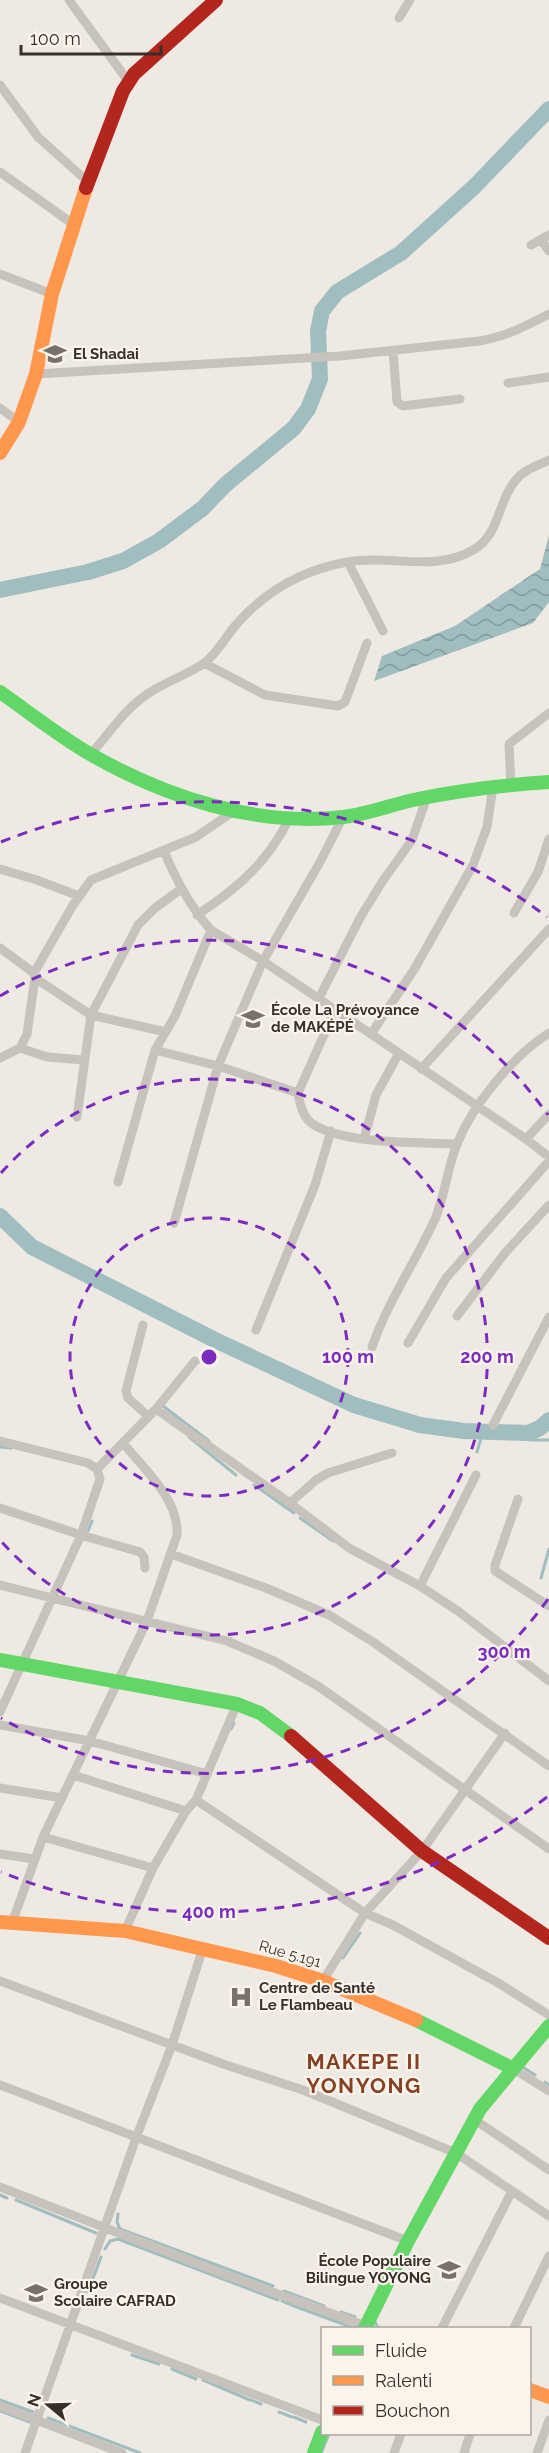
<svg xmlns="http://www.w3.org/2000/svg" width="549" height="2453" font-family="Raleway,sans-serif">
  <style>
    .water { fill: url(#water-waves) }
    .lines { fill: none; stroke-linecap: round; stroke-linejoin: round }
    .stream { stroke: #a0bebf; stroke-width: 3 }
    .river { stroke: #a0bebf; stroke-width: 16 }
    .street { stroke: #c7c2bc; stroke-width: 9 }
    .fast { stroke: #63d668; stroke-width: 14 }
    .slow { stroke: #ff974d; stroke-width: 14 }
    .jam { stroke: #b3261e; stroke-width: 14 }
    .ring { fill: none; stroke: #7b2cbf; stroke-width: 3; stroke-dasharray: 10 8 }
    .labels { text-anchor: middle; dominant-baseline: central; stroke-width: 4.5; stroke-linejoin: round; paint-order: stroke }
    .poi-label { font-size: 15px; font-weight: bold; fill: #382f2a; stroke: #faf4eb; text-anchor: start }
    .street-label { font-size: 15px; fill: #382f2a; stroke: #faf4eb }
    .district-label { font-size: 21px; font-weight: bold; letter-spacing: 1.5px; fill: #864024; stroke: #faf4eb }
    .centre { fill: #7b2cbf; stroke: #faf4eb; stroke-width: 3 }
    .ring-label { font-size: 18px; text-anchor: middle; font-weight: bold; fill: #7b2cbf; stroke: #faf4eb; stroke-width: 4.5; stroke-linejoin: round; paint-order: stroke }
  </style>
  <defs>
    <pattern id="water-waves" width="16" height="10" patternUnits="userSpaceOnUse" patternTransform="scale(1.5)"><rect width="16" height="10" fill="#a0bebf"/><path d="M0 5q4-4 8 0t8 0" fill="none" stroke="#839b9b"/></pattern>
  </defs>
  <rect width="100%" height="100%" fill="#eee9e3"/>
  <!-- water -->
  <path class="water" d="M549 535V602L533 623 374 681 382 656 455 626 540 569Z"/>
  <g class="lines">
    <!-- stream -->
    <path class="stream" d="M196 1364 214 1348 215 1340
      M163 1406 209 1441
      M520 1433 530 1440H549
      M189 1437 236 1475
      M0 1447 11 1448
      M477 1452 483 1431
      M254 1485 294 1513
      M300 1518 333 1541
      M88 1531 92 1521
      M541 1578 549 1549
      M231 1729 234 1723
      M343 1958 360 1933
      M524 2068 535 2075
      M545 2082 549 2085
      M0 2195 7 2198
      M16 2200 96 2233
      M118 2214 117 2222 120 2229 273 2286
      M105 2249 110 2241 118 2239 278 2300
      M284 2291 324 2306
      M88 2292 101 2257
      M282 2301 292 2305
      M294 2306 343 2324
      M341 2312 355 2317
      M375 2322 378 2328
      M345 2325 354 2328
      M132 2355 159 2364
      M172 2369 196 2379
      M203 2380 250 2400
      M0 2400 33 2412
      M251 2400 261 2404
      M0 2411 30 2422
      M279 2412 292 2417
      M294 2417 306 2422
      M48 2418 140 2453
      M321 2453 329 2434"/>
    <!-- river -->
    <path class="river" d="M0 590 88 572 123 561 159 541 203 508 225 485 294 428 308 409 320 379 318 331 322 311 337 292 401 253 474 187 549 109
      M0 1216 32 1247 215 1340 354 1405 420 1425 464 1431 528 1433 540 1428 549 1420"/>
    <!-- street -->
    <path class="street" d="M69 0 128 81
      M399 18 410 0
      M0 85 38 137 87 181
      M0 172 73 224
      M541 240 549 251
      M531 245 549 235
      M0 274 52 294
      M393 351 397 402 403 406 460 399
      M36 374 340 356 479 341C505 337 526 326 549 314
      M508 383 549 377
      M0 408 19 422
      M348 562 383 631
      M204 663 265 695 338 706 345 702 367 643
      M90 755C108 735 124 710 146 695 164 682 185 676 203 664 215 656 225 638 235 626 264 592 303 570 347 562 389 554 434 573 473 550 500 535 497 503 515 481 523 470 537 466 549 460
      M511 785 509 744 549 713
      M164 851C176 880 190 907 211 930L263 961 526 1139 549 1157
      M0 869 37 880 79 896
      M514 913 538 872 549 839
      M197 915C238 888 268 862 290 817
      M0 948 34 973
      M35 978 91 1015 166 1032
      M319 998 360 918 382 882 412 840 427 797
      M371 1034 415 968 473 865 487 827 493 787
      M20 1048 47 1057 84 1060
      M155 1050 218 1066 298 1093C300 1105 303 1118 314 1125 349 1145 417 1142 457 1144
      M0 1058 20 1048 27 1034 35 978 34 973 73 905 91 880 196 837 234 811
      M421 1069 549 929
      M298 1093 335 1010
      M77 1117 91 1015 138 925 155 908 181 889
      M364 1139 376 1095 399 1053
      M526 1139 549 1114
      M118 1182 155 1050 175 1016 211 930
      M174 1223 218 1066 263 961 320 862 343 817
      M457 1316 505 1253 549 1205
      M143 1325 126 1391 128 1398 148 1416
      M256 1330 315 1185 331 1131
      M408 1343 446 1278 549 1161
      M372 1347C388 1301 415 1263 435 1219 445 1195 447 1169 457 1144 473 1104 513 1056 549 1033
      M156 1409 290 1503 349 1548 420 1586 458 1611 549 1681
      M493 1425 549 1317
      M0 1441 88 1463 97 1469 100 1479 81 1535 140 1552 144 1557 145 1568
      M97 1469 156 1409 195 1361
      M518 1499 495 1565V1571L549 1606
      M290 1503 316 1480 328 1473 392 1453
      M0 1508 81 1535 0 1712
      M171 1554 266 1588 329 1615 373 1642 549 1766
      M0 1585 227 1641 274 1661 318 1686 549 1849
      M420 1586 476 1475
      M0 1725 90 1741 207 1774 196 1800 186 1811 153 1868 125 1931
      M207 1774 237 1704
      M73 1775 186 1811
      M0 1788 62 1798
      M196 1800 365 1913 393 1925 500 1984 549 2015
      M43 1837 153 1868
      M0 1854 34 1859
      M12 1923 43 1837 147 1621 177 1535C179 1499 144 1469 123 1443
      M0 1981 226 2065 303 2090 456 2153 549 2216
      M323 1981 365 1913 422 1851 505 1733
      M512 2068 549 2091
      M0 2085 408 2241
      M475 2120 549 2170
      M0 2187 237 2279 366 2326
      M0 2298 322 2420
      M442 2328 512 2191
      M514 2328 549 2256
      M0 2406 122 2453
      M25 2453 136 2138 172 2045 203 1948
      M394 2453 401 2434
      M464 2453 470 2434
      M537 2453 549 2420"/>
    <!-- fast -->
    <path class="fast" d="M0 692C30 713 59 736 90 754 165 797 256 827 343 817 368 814 393 804 418 799 461 790 505 785 549 782
      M0 1660 237 1704 260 1713 291 1736
      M416 2020 512 2068
      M365 2328 408 2241 480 2109 549 2026
      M314 2453 322 2432"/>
    <!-- slow -->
    <path class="slow" d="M0 453 19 422 36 374 52 294 86 188
      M0 1922 125 1931 276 1966 323 1981 416 2020
      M530 2390 549 2397"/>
    <!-- jam -->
    <path class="jam" d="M86 188 123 91 134 74 216 0
      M291 1736 422 1851 549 1938"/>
  </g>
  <!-- distance rings -->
  <g class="ring">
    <circle cx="209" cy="1357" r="139"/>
    <path d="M1 1173A278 278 0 1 1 1 1541"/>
    <path d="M548 1599A417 417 0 0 1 1 1718M0 996A417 417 0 0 1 548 1115"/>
    <path d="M547 1797A555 555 0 0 1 1 1872M1 842A555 555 0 0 1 547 917"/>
  </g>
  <!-- icons -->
  <defs>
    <g id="school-bare" transform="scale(1.8)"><path d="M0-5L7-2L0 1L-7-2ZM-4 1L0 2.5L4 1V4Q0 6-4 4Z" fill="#78706b" stroke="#faf4eb" stroke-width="2.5" paint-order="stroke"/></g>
    <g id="hospital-bare" transform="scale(1.8)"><path d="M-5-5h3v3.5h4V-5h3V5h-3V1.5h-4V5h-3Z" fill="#78706b" stroke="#faf4eb" stroke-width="2.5" paint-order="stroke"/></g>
  </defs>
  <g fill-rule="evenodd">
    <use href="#school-bare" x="55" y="354"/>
    <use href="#school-bare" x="253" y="1019"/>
    <use href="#hospital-bare" x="241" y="1997"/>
    <use href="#school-bare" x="449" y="2270"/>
    <use href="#school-bare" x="36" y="2293"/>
  </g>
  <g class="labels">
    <!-- poi labels -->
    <g class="poi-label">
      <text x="73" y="354">El Shadai</text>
      <text x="271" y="1010">École La Prévoyance<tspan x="271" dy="17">de MAKÉPÉ</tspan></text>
      <text x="259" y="1988">Centre de Santé<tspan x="259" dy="17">Le Flambeau</tspan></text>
      <text x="431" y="2261" text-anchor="end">École Populaire<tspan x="431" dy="17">Bilingue YOYONG</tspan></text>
      <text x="54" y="2284">Groupe<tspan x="54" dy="17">Scolaire CAFRAD</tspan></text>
    </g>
    <!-- street labels -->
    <g class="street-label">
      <text transform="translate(290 1954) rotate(16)">Rue 5.191</text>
    </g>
    <!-- district labels -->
    <g class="district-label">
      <text x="364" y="2061">MAKEPE II<tspan x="364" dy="24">YONYONG</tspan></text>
    </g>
  </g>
  <circle cx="209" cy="1357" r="9" class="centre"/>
  <g class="ring-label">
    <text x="348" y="1363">100 m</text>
    <text x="487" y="1363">200 m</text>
    <text x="504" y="1658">300 m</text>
    <text x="209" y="1918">400 m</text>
  </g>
  <!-- legend -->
  <rect x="321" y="2327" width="210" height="108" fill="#faf4eb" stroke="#aca59e" stroke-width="1.5"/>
  <rect x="333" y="2346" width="30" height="9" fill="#63d668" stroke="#aca59e" stroke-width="1.5"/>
  <text x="375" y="2357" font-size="18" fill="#382f2a">Fluide</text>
  <rect x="333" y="2376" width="30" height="9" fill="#ff974d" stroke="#aca59e" stroke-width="1.5"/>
  <text x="375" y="2387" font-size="18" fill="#382f2a">Ralenti</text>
  <rect x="333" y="2406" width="30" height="9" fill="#b3261e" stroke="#aca59e" stroke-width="1.5"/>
  <text x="375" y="2417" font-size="18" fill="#382f2a">Bouchon</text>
  <!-- north arrow -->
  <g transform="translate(48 2405) rotate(289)" stroke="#faf4eb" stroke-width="4.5" paint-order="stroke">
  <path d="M0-4.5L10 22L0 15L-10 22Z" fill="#382f2a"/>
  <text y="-9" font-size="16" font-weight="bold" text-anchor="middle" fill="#382f2a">N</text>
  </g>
  <!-- scale -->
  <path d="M21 45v9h140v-9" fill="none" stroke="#382f2a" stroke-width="3"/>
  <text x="30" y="45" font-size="18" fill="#382f2a" stroke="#faf4eb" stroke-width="4.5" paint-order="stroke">100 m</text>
</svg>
